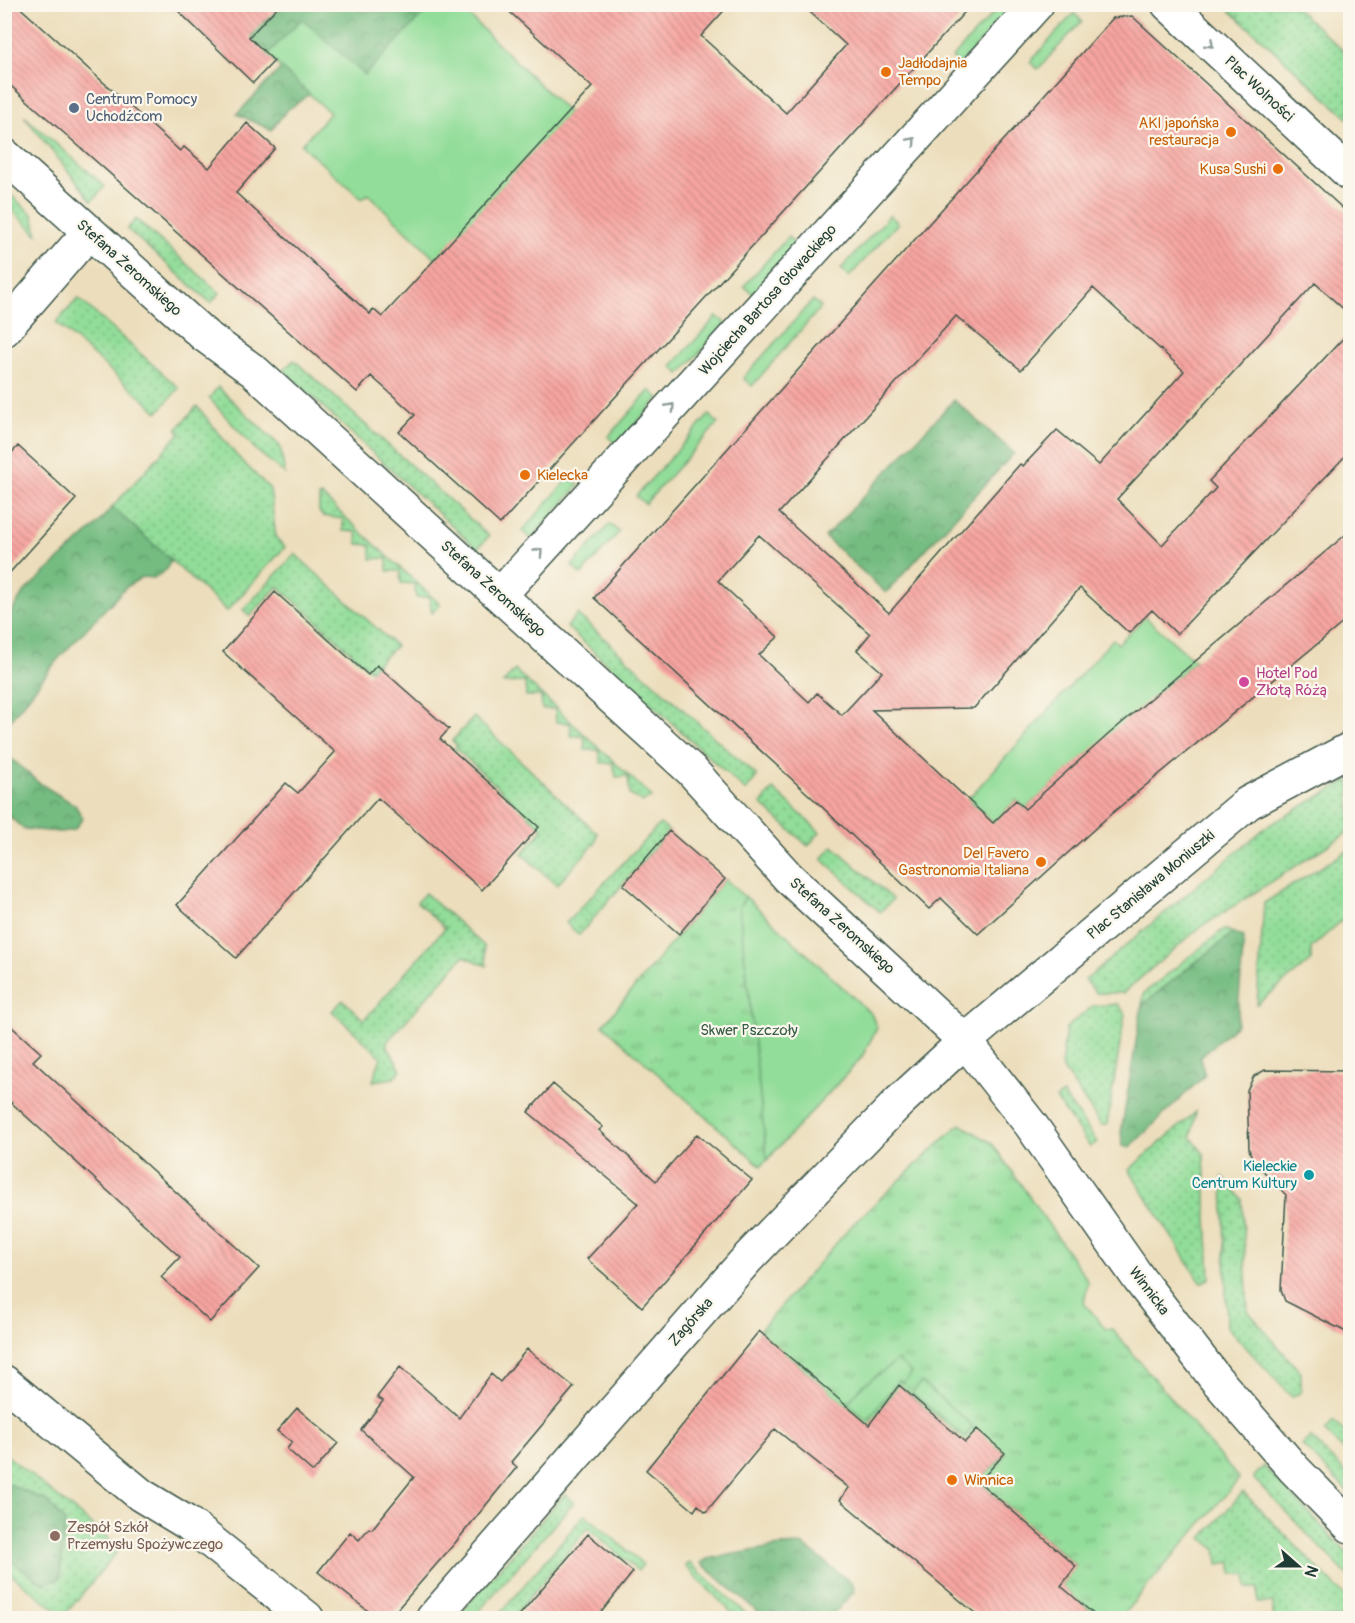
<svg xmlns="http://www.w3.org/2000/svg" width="1355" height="1623" font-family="Pangolin,sans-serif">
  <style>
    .grass { fill: url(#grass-dots); stroke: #588d66; stroke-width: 1.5 }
    .forest { fill: url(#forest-crowns); stroke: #4a7c5a; stroke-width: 1.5 }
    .park { fill: url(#park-tufts); stroke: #588d66; stroke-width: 1.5 }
    .garden { fill: #92dd99; stroke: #588d66; stroke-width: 1.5 }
    .building { fill: url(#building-back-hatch); fill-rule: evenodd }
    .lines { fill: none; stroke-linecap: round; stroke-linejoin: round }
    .street-casing { stroke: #3e5548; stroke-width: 36 }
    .street { stroke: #fff; stroke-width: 33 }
    .oneway { stroke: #8f9e9a }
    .food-dot { fill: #e8710a; stroke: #fbf7ec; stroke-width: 2 }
    .service-dot { fill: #5c6f8a; stroke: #fbf7ec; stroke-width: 2 }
    .hotel-dot { fill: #d1479c; stroke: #fbf7ec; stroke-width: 2 }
    .culture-dot { fill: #0f9aa8; stroke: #fbf7ec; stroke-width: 2 }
    .education-dot { fill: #8d6e63; stroke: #fbf7ec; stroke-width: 2 }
    .labels { text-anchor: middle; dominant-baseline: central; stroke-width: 4.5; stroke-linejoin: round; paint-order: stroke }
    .food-label { font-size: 15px; fill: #c56008; stroke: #fbf7ec; text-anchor: start }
    .street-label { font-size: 15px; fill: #1f3d34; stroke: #fbf7ec }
    .service-label { font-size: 15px; fill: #4e5e75; stroke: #fbf7ec; text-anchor: start }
    .hotel-label { font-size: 15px; fill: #b23c85; stroke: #fbf7ec; text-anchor: start }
    .park-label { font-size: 15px; fill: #365d48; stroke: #fbf7ec }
    .culture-label { font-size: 15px; fill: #0d838f; stroke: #fbf7ec; text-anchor: end }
    .education-label { font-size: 15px; fill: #785e54; stroke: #fbf7ec; text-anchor: start }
  </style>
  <defs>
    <pattern id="grass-dots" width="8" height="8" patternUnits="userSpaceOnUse" patternTransform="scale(1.5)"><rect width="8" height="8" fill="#92dd99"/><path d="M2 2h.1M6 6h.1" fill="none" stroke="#77b47e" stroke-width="1.8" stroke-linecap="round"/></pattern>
    <pattern id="forest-crowns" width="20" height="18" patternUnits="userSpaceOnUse" patternTransform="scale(1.5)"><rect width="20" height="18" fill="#75bc81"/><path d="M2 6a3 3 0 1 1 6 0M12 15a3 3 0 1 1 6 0" fill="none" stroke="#5f9a6a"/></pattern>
    <pattern id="park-tufts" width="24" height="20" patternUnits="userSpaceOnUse" patternTransform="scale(1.5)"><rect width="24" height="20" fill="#92dd99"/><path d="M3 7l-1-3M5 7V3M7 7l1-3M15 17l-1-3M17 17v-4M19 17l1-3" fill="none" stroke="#77b47e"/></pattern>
    <pattern id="building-back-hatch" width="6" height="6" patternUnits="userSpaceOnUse" patternTransform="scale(1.5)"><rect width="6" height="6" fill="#f8a5a1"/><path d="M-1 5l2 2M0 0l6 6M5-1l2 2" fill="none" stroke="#c88884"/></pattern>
  </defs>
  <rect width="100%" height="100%" fill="#fbf7ec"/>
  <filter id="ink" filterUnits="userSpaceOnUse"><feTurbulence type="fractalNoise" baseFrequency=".0167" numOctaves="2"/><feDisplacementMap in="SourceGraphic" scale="12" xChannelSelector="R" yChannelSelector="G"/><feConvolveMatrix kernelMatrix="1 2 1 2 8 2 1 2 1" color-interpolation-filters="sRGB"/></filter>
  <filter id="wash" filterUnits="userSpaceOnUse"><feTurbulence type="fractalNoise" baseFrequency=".008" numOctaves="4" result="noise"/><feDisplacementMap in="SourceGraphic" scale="24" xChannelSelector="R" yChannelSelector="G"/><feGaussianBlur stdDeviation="1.35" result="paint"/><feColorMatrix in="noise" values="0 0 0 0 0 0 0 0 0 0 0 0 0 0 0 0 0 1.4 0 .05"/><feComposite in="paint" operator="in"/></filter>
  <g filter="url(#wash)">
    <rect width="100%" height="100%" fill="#ecdebc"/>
    <!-- grass -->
    <path class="grass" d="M1224 5H1293L1350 57V120Z
      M24 116 105 186 92 201Z
      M5 190 33 215 38 235 5 204Z
      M136 219 220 293 211 303 127 229Z
      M78 298 179 388 158 412 56 323Z
      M294 360 489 536 477 549 283 370Z
      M218 387 280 446 285 474 257 451 209 398Z
      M197 406 236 455 270 489 276 538 285 547 227 611 112 507 180 433 177 429Z
      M322 496 440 604 432 613 429 597 416 598 415 584 401 583 400 571H387V558L371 559V545L358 544 357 532 343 531V519L323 516 319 512V497Z
      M295 554 396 646 370 670 278 586 250 616 243 610Z
      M577 614 757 776 746 791 567 627Z
      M515 670 652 797 643 802 630 795 628 776 616 777 613 763H601L599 750H585L584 736H571L570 723 556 722 555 709H542L541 696H526L525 682 503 683Z
      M474 717 597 833 595 843 557 885 522 854 543 829 455 748 457 745 452 741Z
      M1350 779V831L1198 929 1123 993H1096L1085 980 1266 827Z
      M773 789 820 832 808 846 761 804Z
      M660 824 669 831 579 935 566 923Z
      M833 846 893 899 880 912 822 859Z
      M1350 849V913L1311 948V961L1257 1004 1264 903Z
      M425 893 484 946 487 966 464 956 386 1043 401 1070 394 1078 373 1081 381 1057 332 1011 343 1000 364 1020 445 928 417 902Z
      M1224 929 1233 933 1142 1005 1144 993Z
      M1118 1004 1125 1013 1107 1125H1101L1061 1066 1066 1028 1093 1006Z
      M1063 1094 1097 1142 1090 1147 1056 1099Z
      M1196 1112 1191 1137 1204 1154 1210 1278 1201 1283 1129 1170Z
      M1223 1177 1242 1199 1248 1311 1301 1373V1392L1292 1397 1227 1327Z
      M1333 1421 1350 1436V1457L1325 1432Z
      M1310 1437 1350 1477V1494L1302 1445Z
      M4 1453 120 1548 64 1616 5 1570Z
      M1264 1466 1350 1556V1578L1253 1478Z
      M1243 1492 1350 1601V1618H1273V1603H1258V1588H1247V1574H1232V1562L1218 1564 1216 1549 1202 1538Z
      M565 1494 574 1502 473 1618H456Z
      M585 1514 643 1564 638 1571 588 1528 512 1618H496Z
      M690 1563 751 1618H737L685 1566Z"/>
    <!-- forest -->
    <path class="forest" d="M287 5H354L363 11H386L399 5H434L365 75 352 64 286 111 271 130 237 114 281 68 251 45 254 28Z
      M954 400 1014 453 886 593 825 537Z
      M112 507 171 560 166 570 154 578 142 577 125 588 58 659 5 727V621L25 591 94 528Z
      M4 752 39 783 75 805 83 818 74 830 60 832 24 829 5 813Z
      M1233 933 1244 937 1237 1024 1200 1058 1205 1075 1129 1148 1123 1146 1121 1133 1142 1005Z
      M5 1482 47 1501 65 1522 60 1578 44 1584 5 1557Z
      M803 1545 853 1584 854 1591 830 1618H765L701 1563 707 1559 780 1546Z"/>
    <!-- park -->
    <path class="park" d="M725 879 871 1014 877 1028 861 1058 761 1166 603 1025Z
      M960 1124 992 1143 1088 1281 1084 1303 1106 1329H1112L1239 1479 1120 1618H1099L1061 1586 1076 1565 979 1482 1005 1454 965 1442 899 1385 869 1425 759 1331 854 1223Z"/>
    <!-- garden -->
    <path class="garden" d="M432 5H458L569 113 436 259 368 194 362 199 301 145 330 113 267 55 302 19 365 75Z
      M1001 5H1015L959 65 952 58Z
      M1074 13 1082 21 1038 69 1030 62Z
      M890 215 898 223 849 277 841 269Z
      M788 237 797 246 753 294 744 286Z
      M813 300 821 307 752 386 743 378Z
      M717 316 726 324 680 374 672 366Z
      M650 390 659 398 617 445 608 437Z
      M709 415 718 423 645 504 636 496Z
      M570 477 579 485 531 539 522 531Z
      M610 524 619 532 581 575 572 566Z
      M1145 617 1195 661 1025 809 1016 800 994 823 968 799 1113 639 1118 644Z
      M746 897 871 1014 877 1028 861 1058 767 1160 739 906Z
      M898 1360 912 1373 903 1383 898 1380 868 1420 848 1403 861 1387Z
      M921 1382 973 1426 965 1437 912 1393Z"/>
    <g id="blocks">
      <!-- building -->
      <path class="building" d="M4 4H16L180 151 184 147 209 168 247 123 275 148 236 193 370 314 373 309 382 317 592 87 501 4H730L701 36 786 113 846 45 801 4H972L500 524 399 432 415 415 371 376 357 392 4 80Z
        M171 4H280L249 37 274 61 253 83Z
        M1132 16 1350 215V315L1315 283 1117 499 1162 545 1216 488 1209 481 1350 331V451L1177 634 1152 610 1129 633 1080 588 974 708 872 710 993 823 1016 800 1025 809 1110 733 1350 531V617L1111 814 978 934 941 898 929 909 820 805 594 598 1113 18ZM1093 288 1184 371 1099 465 1057 430 1023 466 1020 464 889 613 779 513 956 316 1021 370ZM759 535 870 634 857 650 882 672 842 715 817 693 809 702 759 655 778 637 718 581Z
        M18 446 76 499 4 579V461Z
        M275 592 368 675 377 665 449 729 440 739 539 827 482 890 378 798 236 958 177 905 286 783 298 793 335 752 223 652Z
        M669 831 725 879 679 934 623 885Z
        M4 1020 41 1053 33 1061 259 1268 210 1322 161 1277 180 1257 4 1096Z
        M1265 1070 1350 1071V1334L1285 1301 1281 1290 1286 1195 1252 1159 1249 1149 1247 1090 1254 1076Z
        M553 1084 603 1127 599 1130 656 1181 697 1134 752 1180 642 1307 587 1259 638 1203 528 1112Z
        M759 1331 869 1425 899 1385 965 1442 977 1429 992 1442 1005 1453 979 1482 1076 1566 1061 1586 1098 1618H981L840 1500 849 1488 775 1429 706 1512 698 1505 694 1511 646 1470Z
        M527 1349 574 1387 511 1462 517 1467 455 1543 393 1614 377 1618 318 1572 350 1532 359 1540 369 1528 372 1529 414 1477 361 1430 383 1401 377 1397 400 1367 459 1418 491 1374 500 1382Z
        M297 1408 338 1443 313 1472 287 1449 292 1442 277 1431Z
        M588 1534 633 1572 603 1610 596 1618H517Z"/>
    </g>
  </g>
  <g filter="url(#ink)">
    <use href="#blocks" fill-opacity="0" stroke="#3e5548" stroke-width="1.5"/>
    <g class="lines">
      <!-- street casing -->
      <g class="street-casing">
        <path id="street" d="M1168 4 1350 174
          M4 155 204 335 255 372 691 770 789 878 965 1041 1031 1125 1139 1279 1215 1378 1294 1469 1350 1526
          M4 330 89 232
          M500 595 1037 4
          M4 1382 141 1495 189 1524 307 1618
          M433 1618 748 1258 899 1102 965 1041 1248 803 1350 749"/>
      </g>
      <!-- street -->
      <use href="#street" class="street"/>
    </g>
    <!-- one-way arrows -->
    <defs><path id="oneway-chevron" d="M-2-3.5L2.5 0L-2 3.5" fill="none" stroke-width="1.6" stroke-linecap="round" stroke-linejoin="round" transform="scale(1.5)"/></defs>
    <g class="oneway">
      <use href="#oneway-chevron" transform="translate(1210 44) rotate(43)"/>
      <use href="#oneway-chevron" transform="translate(912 141) rotate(-48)"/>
      <use href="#oneway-chevron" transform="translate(671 407) rotate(-48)"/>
      <use href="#oneway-chevron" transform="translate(539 552) rotate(-48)"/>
    </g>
  </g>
  <!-- markers -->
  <g class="food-dot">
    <circle cx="886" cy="72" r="6"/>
    <circle cx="1231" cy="132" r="6"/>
    <circle cx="1278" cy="169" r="6"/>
    <circle cx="525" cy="475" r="6"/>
    <circle cx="1041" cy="862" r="6"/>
    <circle cx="952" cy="1480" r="6"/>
  </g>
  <circle class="service-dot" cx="74" cy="108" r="6"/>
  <circle class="hotel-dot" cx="1244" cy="682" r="6"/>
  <circle class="culture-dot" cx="1309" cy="1175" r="6"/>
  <circle class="education-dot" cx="55" cy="1536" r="6"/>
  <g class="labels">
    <!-- food labels -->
    <g class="food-label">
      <text x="898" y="63">Jadłodajnia<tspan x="898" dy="17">Tempo</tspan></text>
      <text x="1219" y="123" text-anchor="end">AKI japońska<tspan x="1219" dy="17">restauracja</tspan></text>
      <text x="1266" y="169" text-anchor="end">Kusa Sushi</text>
      <text x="537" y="475">Kielecka</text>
      <text x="1029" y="853" text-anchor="end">Del Favero<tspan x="1029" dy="17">Gastronomia Italiana</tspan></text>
      <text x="964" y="1480">Winnica</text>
    </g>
    <!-- street labels -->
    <g class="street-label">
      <text transform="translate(1259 89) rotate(43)">Plac Wolności</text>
      <text transform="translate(129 268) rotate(42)">Stefana Żeromskiego</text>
      <text transform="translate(768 300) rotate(-48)">Wojciecha Bartosa Głowackiego</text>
      <text transform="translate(493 589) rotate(42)">Stefana Żeromskiego</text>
      <text transform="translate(1151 885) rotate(-40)">Plac Stanisława Moniuszki</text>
      <text transform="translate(842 926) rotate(42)">Stefana Żeromskiego</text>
      <text transform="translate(1149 1291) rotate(53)">Winnicka</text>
      <text transform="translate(691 1322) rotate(-49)">Zagórska</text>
    </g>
    <!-- service labels -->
    <g class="service-label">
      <text x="86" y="99">Centrum Pomocy<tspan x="86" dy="17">Uchodźcom</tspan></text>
    </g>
    <!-- hotel labels -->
    <g class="hotel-label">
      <text x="1256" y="673">Hotel Pod<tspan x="1256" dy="17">Złotą Różą</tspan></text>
    </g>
    <!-- park labels -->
    <g class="park-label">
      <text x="749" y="1030">Skwer Pszczoły</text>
    </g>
    <!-- culture labels -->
    <g class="culture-label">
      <text x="1297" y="1166">Kieleckie<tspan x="1297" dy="17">Centrum Kultury</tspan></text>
    </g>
    <!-- education labels -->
    <g class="education-label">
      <text x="67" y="1527">Zespół Szkół<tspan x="67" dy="17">Przemysłu Spożywczego</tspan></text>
    </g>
  </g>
  <!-- margin -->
  <rect width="1355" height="1623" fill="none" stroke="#fbf7ec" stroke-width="24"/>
  <!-- north arrow -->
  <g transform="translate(1298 1566) rotate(111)" stroke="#fbf7ec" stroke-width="4.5" paint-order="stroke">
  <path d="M0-4.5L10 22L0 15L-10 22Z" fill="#1f3d34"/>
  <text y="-9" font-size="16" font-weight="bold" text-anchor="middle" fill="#1f3d34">N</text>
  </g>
</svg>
